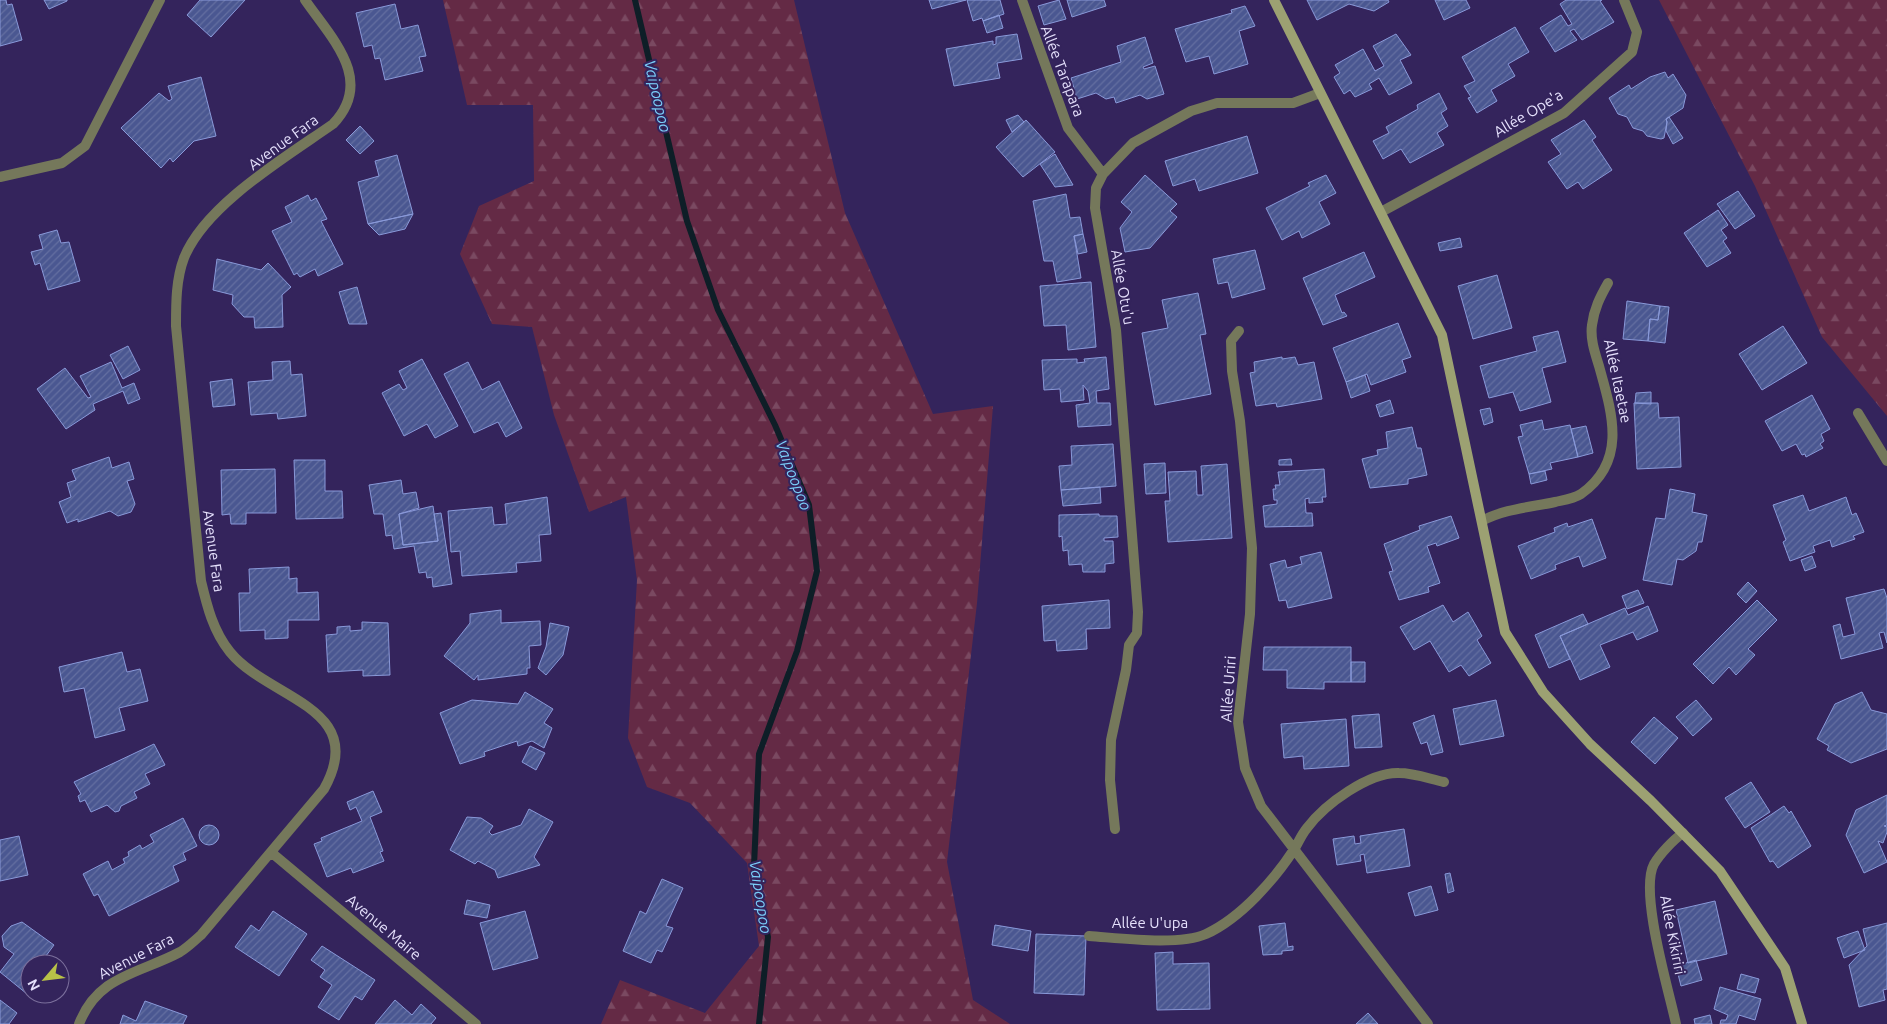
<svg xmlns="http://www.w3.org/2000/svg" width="1887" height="1024" font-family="Ubuntu,sans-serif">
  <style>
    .forest { fill: url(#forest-firs) }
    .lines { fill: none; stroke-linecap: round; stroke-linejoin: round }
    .stream { stroke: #0e1e27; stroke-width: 6 }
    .building { fill: url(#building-hatch); stroke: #8999d9 }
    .minor { stroke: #75785b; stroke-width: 10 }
    .secondary { stroke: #9ca172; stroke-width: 10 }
    .labels { text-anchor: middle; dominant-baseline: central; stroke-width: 4; stroke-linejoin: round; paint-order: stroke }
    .street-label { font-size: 15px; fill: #e5e0fc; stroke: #34245c }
    .water-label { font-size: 16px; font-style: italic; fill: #7acdf8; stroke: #34245c }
  </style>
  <defs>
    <pattern id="forest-firs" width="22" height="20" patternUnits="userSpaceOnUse" patternTransform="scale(1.25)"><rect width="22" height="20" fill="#642a45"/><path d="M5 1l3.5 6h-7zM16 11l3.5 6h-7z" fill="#7a4961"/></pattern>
    <pattern id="building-hatch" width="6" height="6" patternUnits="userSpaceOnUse" patternTransform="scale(1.25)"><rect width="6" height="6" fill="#4a5791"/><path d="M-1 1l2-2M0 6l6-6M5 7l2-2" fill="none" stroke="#646fa1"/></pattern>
  </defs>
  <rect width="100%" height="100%" fill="#34245c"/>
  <!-- forest -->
  <path class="forest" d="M443 0H794L845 213 933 414 993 406 977 603 947 862 973 1000 1010 1024H601L620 980 705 1013 759 946 747 863 690 803 647 787 628 738 637 580 626 497 589 512 554 415 532 327 492 324 460 254 479 206 534 181 533 105H467Z
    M1659 0H1887V416L1822 337 1755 186Z"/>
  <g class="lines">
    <!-- stream -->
    <path class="stream" d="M635 0 687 221 718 310 775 425 809 505 817 571 797 651 759 754 754 866 768 937 759 1024"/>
  </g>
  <!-- building -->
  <path class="building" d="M0 0H6L7 5 12 4 22 40 0 46Z
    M44 0H67V1L49 9Z
    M200 0H245L211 37 187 15Z
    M929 0H966L932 9Z
    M967 0H1000L1004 14 983 21 982 18 973 21Z
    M1059 0 1066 19 1044 25 1038 6Z
    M1067 0H1104L1106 6 1072 17Z
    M1307 0H1388L1389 2 1374 11 1349 4 1317 20Z
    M1435 0H1466L1470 8 1444 20Z
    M1566 0H1602L1600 1 1614 22 1582 40 1574 29 1570 31 1577 40 1555 52 1540 28 1561 15 1568 26 1572 24 1560 4Z
    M395 4 401 29 418 25 426 56 419 57 423 71 385 80 380 58 375 59 372 45 364 47 356 13Z
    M1245 6 1255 26 1239 31 1248 64 1214 74 1209 56 1186 62 1175 29 1232 13 1231 10Z
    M999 15 1003 28 987 33 983 21Z
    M1515 27 1529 52 1508 64 1515 76 1491 90 1497 101 1477 113 1468 98 1471 97 1464 86 1475 81 1462 57Z
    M1017 34 1022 59 997 63 1000 78 954 86 946 49 993 41V45L996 44V37Z
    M1396 34 1411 55 1400 60 1412 83 1389 95 1379 78 1369 84 1372 89 1355 97 1350 90 1344 94 1334 77 1340 73 1335 65 1363 49 1375 71 1384 66 1373 46Z
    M1145 37 1153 63 1143 67 1144 69 1155 66 1164 94 1147 99 1140 95 1116 103 1114 97 1106 99 1096 93 1077 99 1071 78 1121 62 1117 46Z
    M1665 72 1668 78 1673 74 1686 95 1683 108 1666 119 1667 122 1664 138 1661 139 1647 136 1643 131 1633 128 1627 117 1618 114 1609 98 1629 85 1631 89 1650 77Z
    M201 77 216 136 194 141 173 162 170 158 161 168 121 128 159 93 169 101 172 99 168 86Z
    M1439 93 1447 109 1441 113 1448 126 1437 133 1444 145 1410 163 1401 149 1383 159 1373 141 1389 133 1386 127 1418 109 1417 105Z
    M1018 115 1024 122 1012 132 1006 120Z
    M1669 117 1683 138 1673 144 1666 131 1667 122 1666 119Z
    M1026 120 1055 152 1023 177 996 147Z
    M1584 120 1596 137 1592 140 1612 170 1583 189 1578 182 1567 189 1548 162 1561 154 1551 140Z
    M360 126 374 141 360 154 346 140Z
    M1247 136 1258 173 1199 191 1195 179 1173 186 1165 161Z
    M1055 154 1073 185 1055 187 1040 164Z
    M397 155 413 214 368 224 358 182 379 176 375 161Z
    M1145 175 1177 204 1170 211 1177 217 1150 248 1125 252 1120 228 1132 212 1121 202Z
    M1326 175 1336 193 1319 202 1330 224 1302 238 1299 231 1282 240 1266 208 1310 186 1308 183Z
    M1738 191 1755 216 1735 229 1717 204Z
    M1066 194 1070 218 1080 217 1083 234 1074 236 1081 278 1057 282 1053 261H1044L1033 201Z
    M308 195 311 201 316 198 327 219 321 221 343 264 318 276 315 269 300 277 297 273 294 275 272 231 292 222 285 207Z
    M1718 210 1728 225 1721 230 1727 238 1723 241 1731 253 1707 267 1684 233Z
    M413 214 405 229 379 235 368 224Z
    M57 230 61 243 69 242 80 281 48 290 40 263 35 265 31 252 43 249 39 235Z
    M1083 234 1087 252 1078 254 1074 236Z
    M1460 238 1462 247 1440 251 1438 243Z
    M1255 250 1265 289 1232 298 1228 282 1218 284 1213 259Z
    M1364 252 1375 277 1335 295 1342 313 1344 312 1347 316 1323 325 1303 278Z
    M217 259 261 270 268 263 291 287 282 295 283 327 255 328 254 317H244L232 304 233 295 213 290Z
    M1497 275 1512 328 1473 339 1458 286Z
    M1091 282 1096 347 1068 350 1066 325 1044 326 1040 286Z
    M357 287 367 324H349L339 292Z
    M1198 293 1206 334 1200 335 1211 394 1155 405 1142 333 1168 328 1162 300Z
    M1627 301 1660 306 1658 320 1650 319 1648 341 1623 339Z
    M1660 306 1669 307 1665 343 1648 341 1650 319 1658 320Z
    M1398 323 1411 357 1402 360 1406 372 1371 385 1367 374 1346 382 1333 348Z
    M1783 326 1807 363 1762 390 1739 354Z
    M1558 331 1566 362 1542 368 1551 402 1520 411 1513 392 1489 398 1480 366 1537 351 1533 337Z
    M128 346 140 370 123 379 110 355Z
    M1106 357 1109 389 1096 391 1097 403H1110L1111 425 1078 427 1076 405 1090 403 1088 391 1083 385 1084 400 1061 402 1060 389 1044 390 1042 360 1077 359V363L1085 362 1084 359Z
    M1282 357V359L1295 357 1298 365 1314 362 1322 399 1277 407 1276 403 1256 406 1250 373 1255 372 1254 362Z
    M422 359 458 426 435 438 427 424 404 436 382 393 399 384 403 390 407 388 399 371Z
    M290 361 291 375 302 374 306 416 278 419 277 413 251 415 248 382 273 380 272 362Z
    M111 362 122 388 134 383 140 399 128 404 123 391 93 404 95 410 66 429 37 389 65 368 88 398 91 397 80 376Z
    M468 362 482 390 499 381 522 428 506 437 498 422 474 433 444 374Z
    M1365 375 1370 391 1351 398 1346 382Z
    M232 379 235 405 213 407 210 382Z
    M1651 392V404L1635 403 1636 393Z
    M1812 395 1830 429 1821 434 1824 441 1820 444 1823 448 1806 457 1805 454 1802 455 1796 444 1782 451 1765 421Z
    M1390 400 1394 413 1380 417 1376 405Z
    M1634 403H1658L1659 418 1679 417 1681 467 1637 469Z
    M1490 408 1493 422 1484 425 1480 410Z
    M1542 420 1544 430 1570 425 1578 457 1550 463 1552 469 1529 474 1518 437 1523 436 1520 425Z
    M1586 426 1593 453 1578 457 1571 429Z
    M1412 427 1417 448H1421L1427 475 1408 479V484L1370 488 1362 459 1378 455 1377 450 1388 448 1386 432Z
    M1113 444 1116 486 1061 490 1059 466 1072 465 1071 446Z
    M109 457 112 468 129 462 134 479 127 481 135 504 131 512 118 516 110 511 78 522V519L67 523 59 502 71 497 67 483 76 480 72 470Z
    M1291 459 1292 465H1279V460Z
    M294 460H325V491H342L343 518 296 519Z
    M1165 463 1166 493 1146 494 1144 464Z
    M1227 464 1232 538 1168 542 1165 501H1170L1168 472 1196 471 1197 495H1203L1201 466Z
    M275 469 276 513H246V524H231L230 514 222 515 221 470Z
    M1324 469 1326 497H1322L1323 502 1309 503V498L1305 499 1306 513H1312L1313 526 1265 527 1263 506 1277 504V500H1274L1273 489H1276L1275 485H1280L1278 472Z
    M1545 471 1547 480 1531 484 1529 474Z
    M401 480 403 494 416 492 419 508 399 514 403 545 438 541 434 514 441 513 452 584 433 587 432 577 427 578 426 572 419 573 414 546 394 549 392 535 386 536 383 514H374L369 485Z
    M1100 487 1101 503 1063 506 1061 490Z
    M1670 489 1695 494 1692 512 1707 515 1702 542H1698L1696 551 1683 560 1677 559 1672 585 1643 580 1656 518 1665 519Z
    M1803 495 1809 511 1846 497 1852 515 1856 513 1864 532 1853 536 1855 539 1832 547 1830 540 1813 546 1815 552 1790 561 1783 542 1786 540 1773 505Z
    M547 497 551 534 539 535 541 561 516 563 517 572 462 576 460 551 451 552 448 511 492 507 494 525 507 524 505 504Z
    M433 506 438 541 403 545 399 514Z
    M1099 514V516H1117L1118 537 1104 538V541H1113L1114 563 1105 564V572H1083L1082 564 1069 565 1068 550 1063 551 1062 536 1059 537V515Z
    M1451 516 1459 538 1437 546 1436 543 1427 546 1440 583 1428 587 1429 592 1399 600 1389 572 1393 571 1384 544 1420 530 1419 526Z
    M1592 519 1606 558 1583 567 1579 556 1555 565 1556 569 1531 579 1518 546 1555 532 1554 528 1567 523 1568 527Z
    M1321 552 1332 598 1288 608 1286 600 1279 601 1270 564 1285 560 1287 568 1302 564 1300 557Z
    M1812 556 1816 567 1805 571 1801 560Z
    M289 567V579L297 578V593L318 592 319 620H288V638L265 639V630L240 631 239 593H250L249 569Z
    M1748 582 1757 591 1746 603 1737 594Z
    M1884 589 1887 598V643L1884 632 1879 633 1883 648 1841 659 1833 626 1840 624 1843 637 1855 634 1846 598Z
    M1638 590 1644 603 1627 609 1622 596Z
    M1109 600 1110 628 1086 629 1087 649 1057 651 1056 640 1044 641 1042 606Z
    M1757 600 1777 620 1748 649 1755 655 1736 675 1729 667 1713 684 1693 664Z
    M1443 605 1453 622 1468 612 1482 636 1477 640 1491 663 1469 676 1461 665 1449 672 1430 641 1414 650 1400 627Z
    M1648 606 1658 631 1637 640 1633 632 1600 645 1610 667 1580 680 1560 636 1625 608 1628 615Z
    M501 610V623L540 621 541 645 529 646 530 668H527V674L478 680V675L474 680 444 656 470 623V614Z
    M1583 614 1588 624 1560 636 1570 659 1549 668 1535 635Z
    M362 622 388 623 390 675 363 676V670L328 672 326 635 337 634V627L350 626V631L362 630Z
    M550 623 569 627 563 655 546 675 538 668 546 647Z
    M1264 647H1351V682H1324V689L1287 688V670H1263Z
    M122 652 127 672 140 669 148 701 119 708 125 730 95 738 84 688 64 692 59 667Z
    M1351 662H1365V682H1351Z
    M525 692 553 709 544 723 552 728 544 748 532 741 518 746 517 741 484 752 485 756 460 764 440 713 472 700 518 704Z
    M1862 692 1871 710 1887 714V749L1851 763 1827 750 1829 746 1817 739 1835 704Z
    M1496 700 1504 736 1460 745 1453 709Z
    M1696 700 1712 719 1693 736 1676 717Z
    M1379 714 1382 747 1355 748 1352 716Z
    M1434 715 1443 752 1431 755 1427 742 1421 744 1413 723Z
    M1654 717 1678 738 1655 764 1631 742Z
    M1346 719 1349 766 1304 769 1303 756 1284 758 1281 724Z
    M154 744 165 765 145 774 150 784 134 792 137 798 121 806 119 811 115 812 107 805 91 812 85 800 80 802 78 796 81 794 74 782Z
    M530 746 545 753 536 770 522 762Z
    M1751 782 1770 812 1745 828 1725 798Z
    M373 791 382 812 370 817 383 851 380 852 384 861 353 873 351 868 327 877 314 844 322 841 321 838 362 821 356 807 350 810 347 802Z
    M1887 795V825L1884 826 1887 827V832L1883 843 1878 841 1887 862 1864 873 1846 835 1856 810Z
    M1784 806 1789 813 1791 811 1811 846 1778 868 1773 861 1770 862 1751 828Z
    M529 809 553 822 534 857 540 865 498 878 495 870 478 861 475 864 450 850 467 817 481 818 493 826 489 832 492 835 521 825Z
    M183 818 197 846 183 853 186 860 173 866 179 881 109 916 98 894 94 896 83 874 108 861 112 870 125 863 123 859 129 856 128 852 140 845 142 849 154 842 150 835Z
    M199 835a10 10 0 1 1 20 0a10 10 0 1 1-20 0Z
    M1404 829 1410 866 1367 873 1364 854 1360 855 1361 861 1337 865 1333 839 1354 836 1355 844 1361 843 1360 836Z
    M19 836 28 875 0 881V840Z
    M1450 873 1454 891 1448 893 1445 874Z
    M662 879 683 888 666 926 673 928 662 952 657 950 651 963 623 951 640 911 646 914Z
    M1431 886 1438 910 1415 916 1408 893Z
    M467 900 490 905 487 918 464 914Z
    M1715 901 1727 954 1688 963 1676 910Z
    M273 911 307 934 279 976 235 947 251 925 259 931Z
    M525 911 538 958 493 970 480 923Z
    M22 922 54 945 40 964H30V994H35L32 998 0 972 14 954 4 947 2 936 11 926Z
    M1285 923 1288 947 1293 946V950L1282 951V954L1263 955 1259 926Z
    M1887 923V989L1883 990 1885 1000 1859 1007 1849 965 1867 946 1863 929Z
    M995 925 1031 931 1028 951 992 945Z
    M1858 931 1865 950 1844 958 1837 938Z
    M1036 934 1086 936 1084 995 1034 993Z
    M322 946 375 980 362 1000 355 996 339 1020 318 1007 332 985 320 977 325 970 311 960Z
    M1173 952V964L1209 963 1210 1009 1157 1010 1155 953Z
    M1696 960 1702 980 1681 986 1676 966Z
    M1741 974 1759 979 1755 993 1737 989Z
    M1720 987 1761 999 1755 1020 1739 1015 1736 1024H1720L1721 1020H1726L1728 1015 1714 1009Z
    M0 1000 17 1013 9 1024H0Z
    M395 1000 412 1015 421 1004 436 1018 431 1024H375Z
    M145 1001 187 1016 183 1024H120L123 1015 136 1021Z
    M1368 1013 1378 1024H1356Z
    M1710 1015 1712 1024H1695L1694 1019Z"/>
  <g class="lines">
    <!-- minor -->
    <path class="minor" d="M1022 0 1068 128 1103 174
      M0 177 62 163 85 146 160 0
      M1381 212 1564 113 1632 52 1637 32 1624 0
      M1239 331 1231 341 1232 371 1240 421 1252 548 1250 614 1238 722 1245 768 1261 806 1428 1024
      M1858 413 1887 461
      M1482 521C1503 509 1532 507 1555 502 1564 500 1573 499 1581 494 1628 461 1612 413 1599 366 1595 353 1590 339 1592 325 1594 309 1600 297 1608 283
      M1115 829 1110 780 1111 740 1126 670 1129 645 1137 633 1138 612 1116 330 1095 208 1096 188 1103 174 1133 143 1191 111 1217 103H1293L1320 93
      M272 853 476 1024
      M1089 936C1119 938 1179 946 1206 934 1241 918 1275 879 1295 848 1299 841 1302 834 1307 828 1325 804 1369 772 1399 773 1414 773 1430 779 1444 782
      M79 1024C98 975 139 974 180 952 187 948 194 941 201 935L324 789C370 707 268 699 230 652 213 631 207 606 201 581L176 326C176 303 176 279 184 258 205 205 286 157 333 124 375 80 332 39 305 0
      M1676 1024C1669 991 1639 892 1654 864 1660 854 1673 840 1683 833"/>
    <!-- secondary -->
    <path class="secondary" d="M1274 0 1442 335 1505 632 1543 692 1590 744 1651 801 1720 871 1785 968 1802 1024"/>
  </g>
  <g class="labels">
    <!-- street labels -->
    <g class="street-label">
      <text transform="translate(1063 71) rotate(69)">Allée Tarapara</text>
      <text transform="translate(1528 113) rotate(-31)">Allée Ope'a</text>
      <text transform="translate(283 142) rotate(-36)">Avenue Fara</text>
      <text transform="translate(1123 287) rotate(80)">Allée Otu'u</text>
      <text transform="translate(1618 381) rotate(78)">Allée Itaetae</text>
      <text transform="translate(214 551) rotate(82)">Avenue Fara</text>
      <text transform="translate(1228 689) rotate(-86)">Allée Uriri</text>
      <text x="1150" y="922">Allée U'upa</text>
      <text transform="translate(384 927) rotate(40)">Avenue Maire</text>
      <text transform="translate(1673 935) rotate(79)">Allée Kikiriri</text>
      <text transform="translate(136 956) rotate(-27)">Avenue Fara</text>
    </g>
    <!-- water labels -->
    <g class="water-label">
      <text transform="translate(658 96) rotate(77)">Vaipoopoo</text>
      <text transform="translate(794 475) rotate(69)">Vaipoopoo</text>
      <text transform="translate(761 897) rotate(81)">Vaipoopoo</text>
    </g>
  </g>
  <!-- north arrow -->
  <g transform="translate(45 979) rotate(242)"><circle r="24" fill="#34245c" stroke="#7b6f9c"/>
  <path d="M0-4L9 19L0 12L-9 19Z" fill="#b8c147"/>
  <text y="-8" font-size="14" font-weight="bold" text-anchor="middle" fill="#e5e0fc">N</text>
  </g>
</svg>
